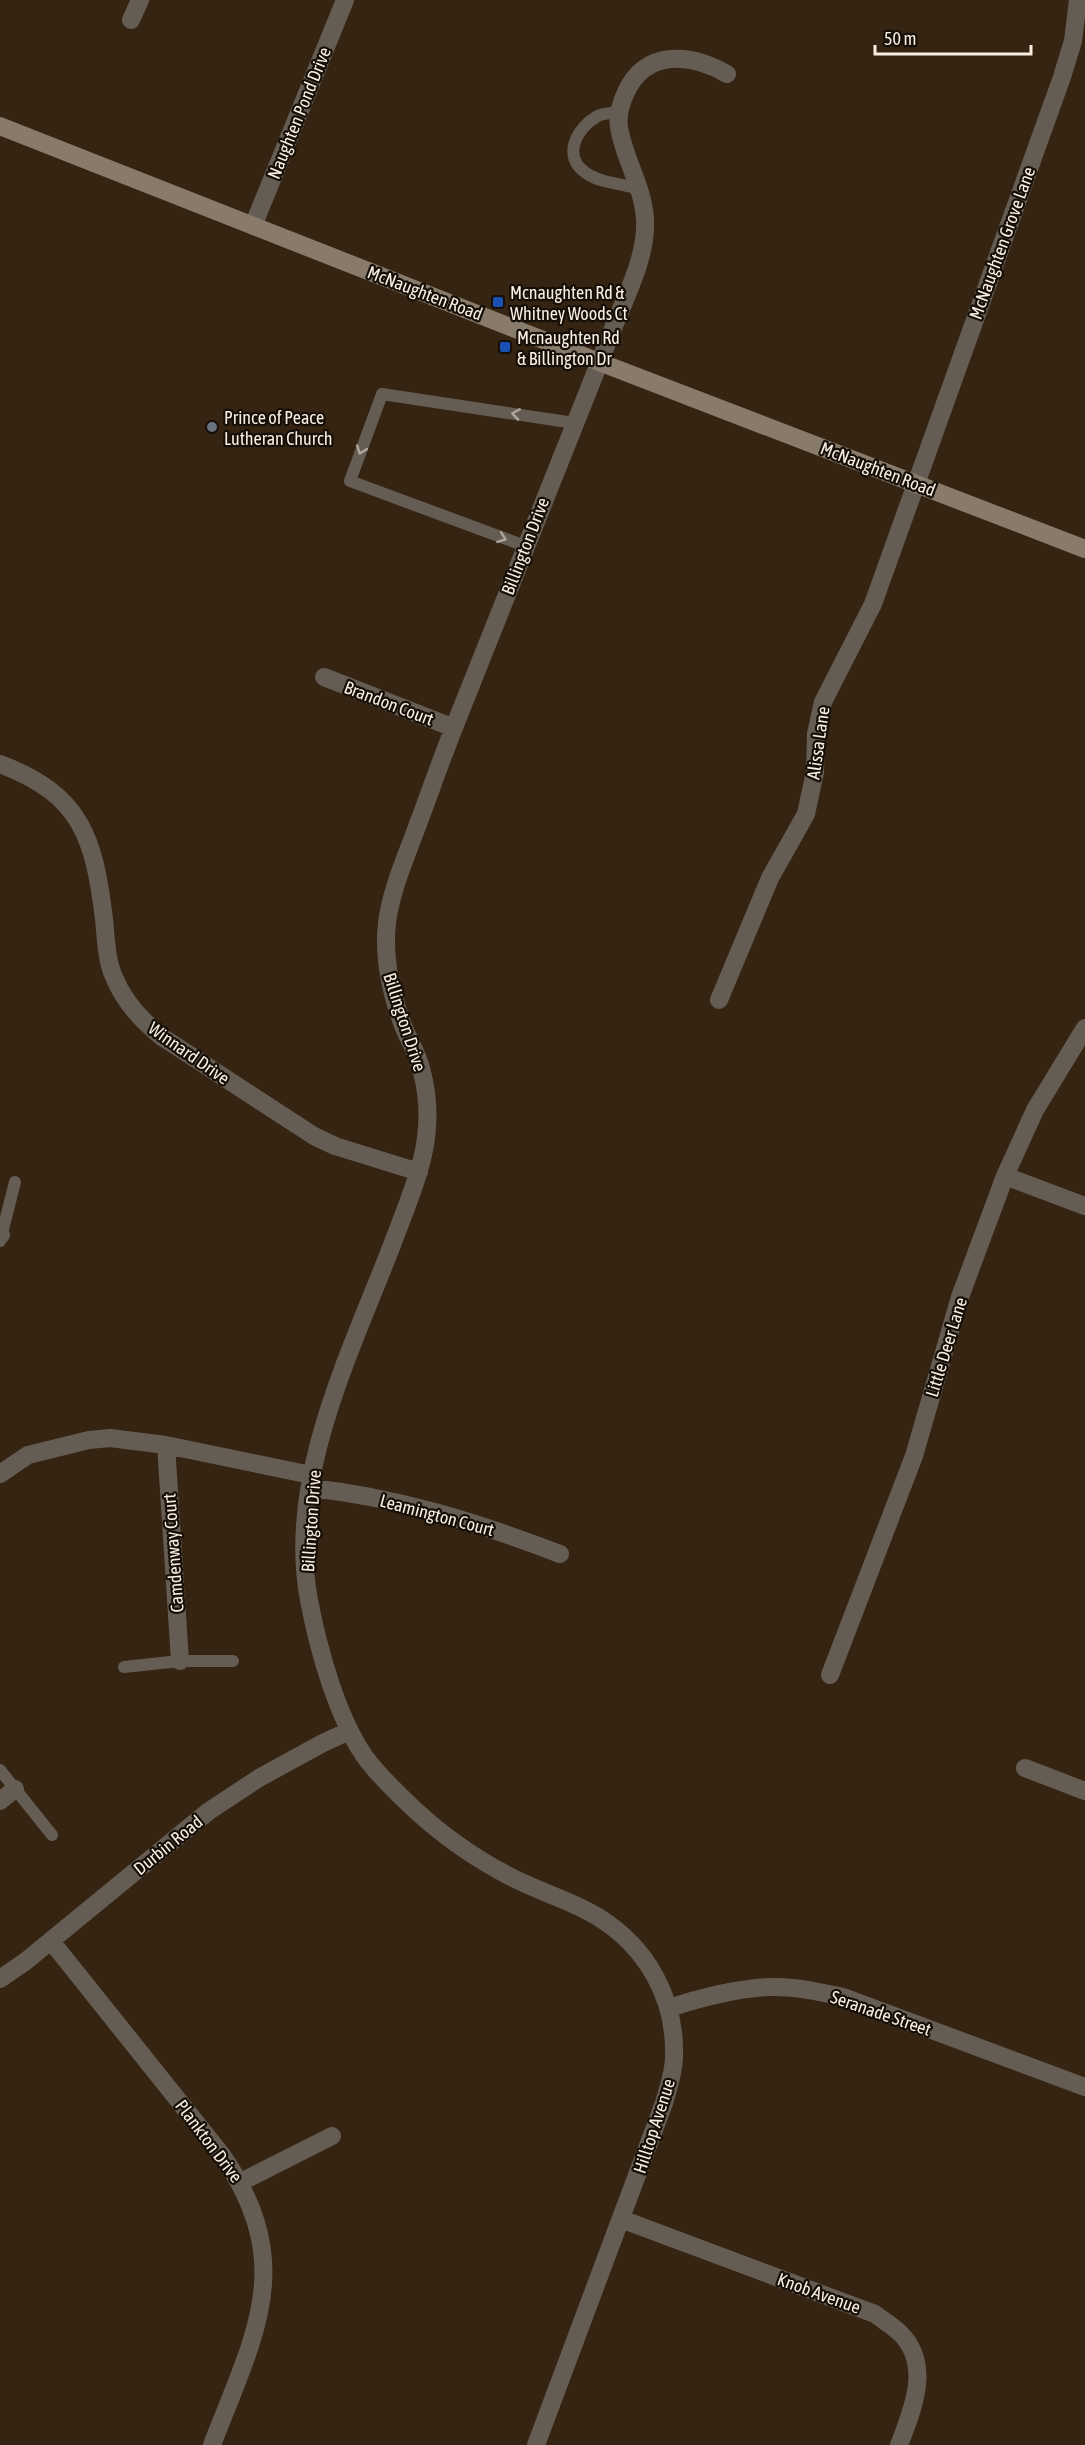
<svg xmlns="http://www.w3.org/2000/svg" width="1085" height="2445" font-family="'Asap Condensed',sans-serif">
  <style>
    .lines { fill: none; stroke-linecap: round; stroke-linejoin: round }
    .lane { stroke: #655d54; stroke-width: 12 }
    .street { stroke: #655d54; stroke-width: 18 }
    .secondary { stroke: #887b6c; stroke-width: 18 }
    .oneway { stroke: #b0a69c }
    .transit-dot { fill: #1a4fb4; stroke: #160f07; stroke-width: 2 }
    .worship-dot { fill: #6b7280; stroke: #160f07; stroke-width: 2 }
    .labels { text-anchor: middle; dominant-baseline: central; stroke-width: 4.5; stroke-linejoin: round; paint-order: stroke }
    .street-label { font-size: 18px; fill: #faeee3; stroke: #160f07 }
    .poi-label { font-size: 18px; fill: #faeee3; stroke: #160f07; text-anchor: start }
  </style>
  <rect width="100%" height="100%" fill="#342411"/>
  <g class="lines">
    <!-- lane -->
    <path class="lane" d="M619 112C612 113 602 113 596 117 576 129 562 157 586 173 600 183 623 184 640 189
      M525 546 350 481 382 394 574 423
      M0 1241 15 1182
      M124 1667 180 1661H233
      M0 1770 52 1835"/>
    <!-- street -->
    <path class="street" d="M131 20 140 0
      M253 226 345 0
      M324 677 454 728
      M0 764C82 795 94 838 104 919 106 937 106 960 114 977 124 1002 142 1021 162 1037L314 1136 335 1146 419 1172
      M719 1000 770 878 806 814 815 772 816 734 823 702 873 604 1062 77 1073 41 1078 0
      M1005 1176 1085 1206
      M0 1235H1
      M166 1445 180 1661
      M0 1474 28 1455 89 1440 110 1438 166 1445 311 1475
      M310 1488C397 1497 479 1523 560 1554
      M830 1675 914 1456 960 1297 1005 1176 1035 1110 1085 1028
      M1025 1768 1085 1791
      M0 1801 15 1789
      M51 1941 222 2155C298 2265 254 2335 212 2445
      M0 1979 26 1961 209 1811 259 1778 323 1743 349 1731
      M670 2008C698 1998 740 1988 770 1987 794 1986 819 1992 843 1997L1085 2087
      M241 2182 332 2136
      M621 2219 875 2314C884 2321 894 2327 901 2334 932 2366 912 2411 899 2445
      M536 2445 664 2103C668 2088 674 2073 674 2057 676 1999 647 1947 598 1917 571 1900 539 1892 511 1877 476 1859 443 1836 414 1809 397 1793 378 1775 365 1757 337 1717 318 1648 309 1600 286 1480 350 1354 392 1245 403 1215 416 1186 423 1155 429 1128 429 1099 422 1072 419 1057 410 1042 404 1028 391 994 383 959 387 923 391 891 404 862 415 832 429 795 442 757 457 720 509 587 562 454 616 321 629 290 647 253 645 219 643 186 624 159 619 127 617 115 621 103 626 92 646 49 691 53 727 74"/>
    <!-- secondary -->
    <path class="secondary" d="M0 126 599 362 1085 549"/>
  </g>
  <!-- one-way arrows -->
  <defs><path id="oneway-chevron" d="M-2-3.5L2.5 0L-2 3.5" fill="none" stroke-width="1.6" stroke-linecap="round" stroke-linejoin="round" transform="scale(1.5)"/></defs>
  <g class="oneway">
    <use href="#oneway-chevron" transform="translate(516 414) rotate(-171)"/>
    <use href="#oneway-chevron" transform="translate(361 450) rotate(110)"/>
    <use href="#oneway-chevron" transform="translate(502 538) rotate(20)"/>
  </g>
  <!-- markers -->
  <g class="transit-dot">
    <rect x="492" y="296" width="12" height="12" rx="3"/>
    <rect x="499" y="341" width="12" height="12" rx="3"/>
  </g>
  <circle class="worship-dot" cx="212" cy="427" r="6"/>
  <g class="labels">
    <!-- street labels -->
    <g class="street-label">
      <text transform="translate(299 113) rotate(-68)">Naughten Pond Drive</text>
      <text transform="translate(1002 243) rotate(-70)">McNaughten Grove Lane</text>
      <text transform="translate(425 293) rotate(21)">McNaughten Road</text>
      <text transform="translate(878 469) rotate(21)">McNaughten Road</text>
      <text transform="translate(525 546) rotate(-69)">Billington Drive</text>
      <text transform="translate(389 703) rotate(21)">Brandon Court</text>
      <text transform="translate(818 743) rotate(-82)">Alissa Lane</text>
      <text transform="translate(405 1022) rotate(72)">Billington Drive</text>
      <text transform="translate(189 1053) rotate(35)">Winnard Drive</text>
      <text transform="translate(946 1347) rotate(-73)">Little Deer Lane</text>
      <text transform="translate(437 1515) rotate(15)">Leamington Court</text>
      <text transform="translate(311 1521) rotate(-86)">Billington Drive</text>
      <text transform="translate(173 1553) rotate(-94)">Camdenway Court</text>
      <text transform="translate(168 1845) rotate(-39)">Durbin Road</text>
      <text transform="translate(881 2013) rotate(19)">Seranade Street</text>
      <text transform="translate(654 2126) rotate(-72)">Hilltop Avenue</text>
      <text transform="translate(209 2141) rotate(53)">Plankton Drive</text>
      <text transform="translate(819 2293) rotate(20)">Knob Avenue</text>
    </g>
    <!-- poi labels -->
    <g class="poi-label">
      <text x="510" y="292">Mcnaughten Rd &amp;<tspan x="510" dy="21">Whitney Woods Ct</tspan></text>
      <text x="517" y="337">Mcnaughten Rd<tspan x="517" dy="21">&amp; Billington Dr</tspan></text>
      <text x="224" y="417">Prince of Peace<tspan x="224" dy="21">Lutheran Church</tspan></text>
    </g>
  </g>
  <!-- scale -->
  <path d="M875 45v9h156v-9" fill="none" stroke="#faeee3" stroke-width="3"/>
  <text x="884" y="45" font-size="18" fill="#faeee3" stroke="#160f07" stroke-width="4.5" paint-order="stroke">50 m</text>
</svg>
